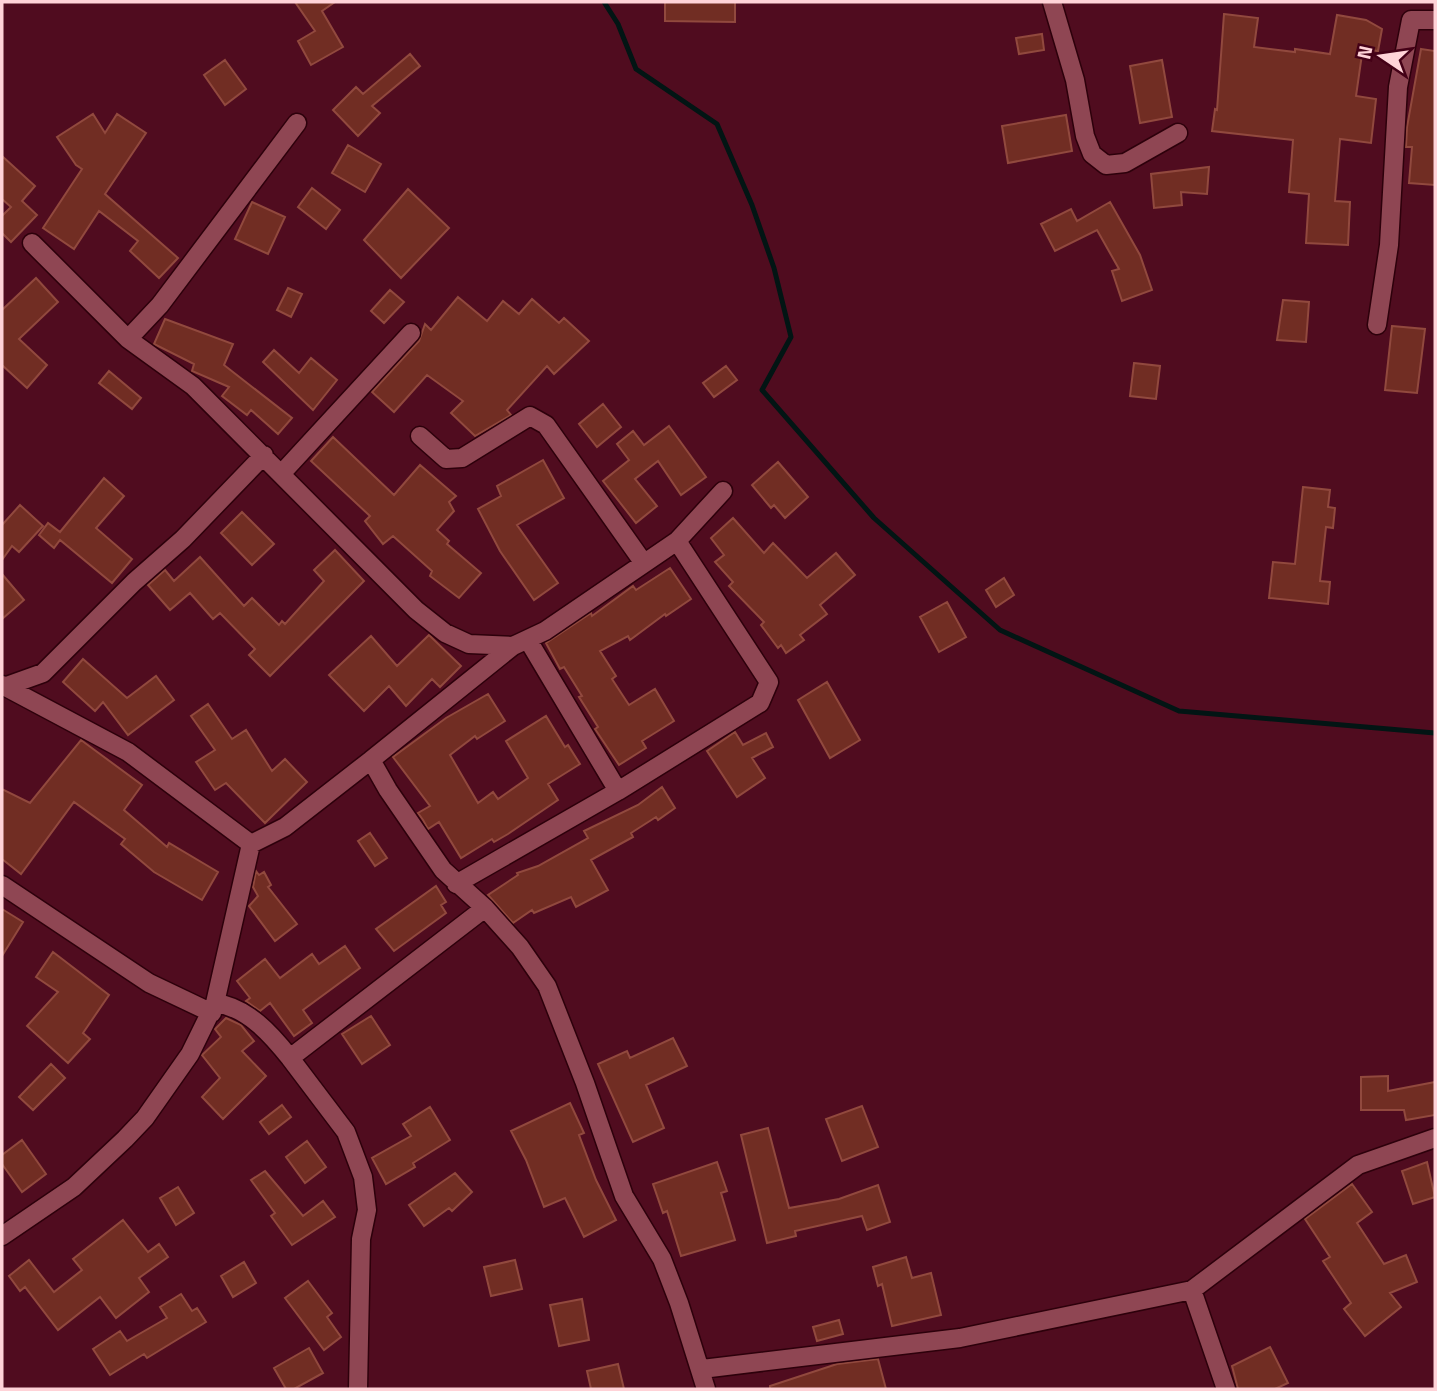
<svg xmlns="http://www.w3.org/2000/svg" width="1437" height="1391" font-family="'Titillium Web',sans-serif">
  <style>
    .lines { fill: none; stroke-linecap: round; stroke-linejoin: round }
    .stream { stroke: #021514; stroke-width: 5 }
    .building { fill: #712d23; stroke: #91493e; stroke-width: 2 }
    .minor-casing { stroke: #2d000b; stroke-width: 21 }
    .minor { stroke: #8f4653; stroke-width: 18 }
  </style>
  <rect width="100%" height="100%" fill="#500c1f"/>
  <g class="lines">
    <!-- stream -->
    <path class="stream" d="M604 2 618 24 636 69 717 124 752 205 774 268 791 337 762 390 874 518 1000 630 1179 711 1435 733"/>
  </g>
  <!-- building -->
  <path class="building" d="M295 2H335L322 11 343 47 311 65 298 41 315 31Z
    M665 2H735V22L665 21Z
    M1224 14 1258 18 1254 47 1295 52V49L1330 54 1337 15 1366 20 1382 29 1378 51 1371 50 1370 55 1362 54 1356 96 1376 99 1371 143 1340 139 1335 201 1350 202 1348 245 1306 243 1309 194 1289 192 1293 140 1212 131 1215 109 1217 110Z
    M1042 34 1044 50 1019 54 1016 38Z
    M1421 49 1435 51V185L1409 183 1412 147H1406L1407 127Z
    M410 54 420 66 372 106 380 113 358 136 333 110 356 87 363 94Z
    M225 60 246 89 225 105 204 75Z
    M1162 60 1172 117 1140 123 1130 66Z
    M93 114 105 133 117 114 146 133 105 194 178 258 159 278 130 251 138 241 99 211 74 249 43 228 82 169 76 165 57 137Z
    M1066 115 1072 151 1008 163 1002 126Z
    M348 145 381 164 365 192 332 173Z
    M2 156 35 186 22 201 37 215 11 242 2 233V216L11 207 2 199Z
    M1209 167 1207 194 1181 192 1182 205 1154 208 1151 174Z
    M312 188 340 210 326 229 298 207Z
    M408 189 449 228 401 278 364 240Z
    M252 202 285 217 268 254 235 239Z
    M1110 202 1140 255 1152 290 1122 301 1112 271 1119 269 1097 230 1055 251 1041 224 1071 209 1077 221Z
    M36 278 58 302 19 339 47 365 27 388 2 365V310Z
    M288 288 302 294 291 317 277 310Z
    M390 290 404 302 384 323 371 311Z
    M458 297 487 321 503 301 519 314 532 299 559 323 564 318 589 341 554 374 547 366 507 410 511 415 475 436 451 413 463 401 427 375 394 412 372 392 419 341 425 324 431 330Z
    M1283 300 1309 302 1306 342 1277 340Z
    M165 319 233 344 224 365 292 418 278 434 251 410 247 415 222 396 229 387 192 371 194 364 154 344Z
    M1392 326 1425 329 1417 393 1385 390Z
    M274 350 299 373 311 358 337 380 313 410 263 362Z
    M1134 363 1160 366 1156 399 1130 396Z
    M726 366 737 380 714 397 703 383Z
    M109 371 141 398 132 409 99 383Z
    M603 404 621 427 597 447 579 424Z
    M669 426 706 477 681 495 658 461 635 479 657 506 636 523 603 481 629 460 617 444 633 431 644 445Z
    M333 437 394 495 420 465 456 496 449 502 454 511 437 530 449 541 447 544 481 573 459 598 430 576 432 571 393 536 383 544 365 521 370 516 311 461Z
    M543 460 564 498 517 525 558 583 534 600 500 551 478 509 501 496 497 486Z
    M778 462 808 497 785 518 774 505 771 508 752 485Z
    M104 478 124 496 96 528 132 559 112 583 60 540 54 548 39 535 48 523 60 532Z
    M1303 487 1330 490 1328 507 1335 508 1333 528 1326 527 1320 581 1330 582 1328 604 1269 598 1273 562 1295 564Z
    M20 505 43 526 19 552 12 546 2 560V525Z
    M242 512 274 544 252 565 221 533Z
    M733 518 764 553 773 543 807 578 836 553 855 575 820 605 827 614 800 635 804 640 786 653 781 645 778 648 761 625 764 622 729 586 733 582 715 562 724 555 711 538Z
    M335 550 364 581 270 676 249 655 255 649 220 613 213 619 190 593 170 610 148 585 165 570 174 581 200 557 244 606 252 598 279 625 282 621 285 624 324 581 314 570Z
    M670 568 691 599 666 616 665 614 630 640 628 636 600 651 616 676 612 679 629 705 655 689 674 721 642 741 646 748 619 765 595 729 598 727 579 697 582 696 564 667 560 669 546 643 591 613 592 616 633 586 636 590Z
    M2 574 24 600 2 619Z
    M1004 578 1014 595 996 607 986 590Z
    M947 602 966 637 939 652 920 617Z
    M429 635 461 666 440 687 432 679 406 706 389 686 364 711 329 675 371 636 397 666Z
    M83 659 127 698 156 676 174 700 128 735 103 702 95 711 63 682Z
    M827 682 860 740 830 758 798 700Z
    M488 694 505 721 477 739 475 736 450 755 478 803 493 792 498 799 528 778 506 741 546 716 565 747 568 745 580 764 548 784 558 800 508 834 494 842 492 839 461 858 439 822 428 829 423 820 418 813 430 806 393 757 446 718Z
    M208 704 232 739 246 730 272 771 285 759 307 782 265 823 226 783 215 790 196 762 215 750 191 716Z
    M735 732 743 745 766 733 773 747 752 758 765 778 737 797 707 751Z
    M81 740 142 785 124 810 167 847 169 843 218 872 202 900 154 872 121 844 125 839 74 802 21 874 2 859V789L30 803Z
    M662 787 675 808 658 820 656 817 631 833 633 837 591 860 608 890 576 907 571 897 534 913 532 910 513 923 488 895 518 875 517 873 538 866 588 838 584 831 638 805Z
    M370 833 387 858 375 866 358 841Z
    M256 871 259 875 264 872 271 885 268 887 297 924 275 941 249 906 258 896 253 887Z
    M436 886 446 902 441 905 446 913 394 951 376 929Z
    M2 909 23 922 2 956Z
    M345 946 360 968 303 1010 312 1023 294 1036 270 1003 260 1011 246 1001 250 998 237 981 265 959 280 978 312 954 319 964Z
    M53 952 109 995 83 1033 90 1039 68 1063 27 1026 58 992 36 977Z
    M371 1016 390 1045 362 1064 342 1034Z
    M226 1018 241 1025 254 1041 242 1051 266 1076 223 1119 202 1097 220 1078 202 1055 221 1037 215 1029Z
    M673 1038 687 1066 646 1085 664 1128 633 1142 598 1064 627 1051 630 1058Z
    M51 1064 65 1078 33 1110 19 1097Z
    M1388 1076V1091L1435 1082V1115L1406 1120 1404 1110H1361V1077Z
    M570 1103 584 1133 579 1135 596 1180 616 1220 584 1237 565 1198 544 1207 526 1160 511 1131Z
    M282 1105 291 1117 269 1134 260 1122Z
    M862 1106 878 1147 842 1161 826 1119Z
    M430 1107 450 1140 413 1163 415 1167 386 1184 372 1158 411 1136 403 1124Z
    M768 1128 789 1208 839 1199 878 1185 890 1222 867 1230 862 1216 795 1231 796 1236 767 1243 741 1135Z
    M22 1140 46 1174 22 1192 2 1164V1155Z
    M307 1141 326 1167 305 1183 286 1157Z
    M717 1162 727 1191 721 1193 735 1240 681 1256 667 1211 663 1213 653 1184Z
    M1427 1162 1435 1197 1413 1204 1402 1171Z
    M265 1171 303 1216 323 1201 335 1217 292 1245 271 1216 275 1213 251 1180Z
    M455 1173 472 1192 452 1211 449 1208 424 1226 409 1205Z
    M1352 1184 1372 1212 1357 1223 1384 1264 1406 1255 1417 1282 1390 1293 1401 1307 1365 1336 1344 1309 1351 1303 1323 1261 1330 1257 1305 1219Z
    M178 1187 194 1213 176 1225 160 1198Z
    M123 1220 148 1252 159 1244 168 1257 139 1278 149 1292 116 1318 100 1297 58 1330 25 1287 20 1291 9 1276 29 1260 54 1292 82 1270 73 1259Z
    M906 1257 912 1278 931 1273 941 1315 892 1326 882 1284 878 1286 873 1267Z
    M515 1260 522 1289 491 1296 484 1267Z
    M244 1262 256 1283 233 1297 221 1276Z
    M308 1281 332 1313 327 1317 341 1337 324 1350 285 1298Z
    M181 1294 192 1311 197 1308 206 1322 147 1358 144 1354 110 1375 93 1349 120 1331 127 1341 167 1318 160 1307Z
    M582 1299 589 1340 559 1346 550 1305Z
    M839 1320 843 1334 817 1341 813 1327Z
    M1270 1347 1288 1383 1275 1389H1238L1232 1366Z
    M309 1348 323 1373 294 1389H286L274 1368Z
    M878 1359 886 1389H770V1386L837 1364Z
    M618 1364 624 1389H591L587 1371Z"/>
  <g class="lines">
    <!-- minor casing -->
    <g class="minor-casing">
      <path id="minor" d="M1052 2 1075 80 1085 136 1092 154 1106 165 1125 163 1178 133
        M32 243 128 339 193 386 416 610 445 633 469 644 513 646 545 631 677 541 723 491
        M1377 325 1389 245 1398 87 1411 20H1435
        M128 339 160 305 297 123
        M420 436 446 459 462 458 530 416 546 425 643 562
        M282 473 411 333
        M528 640 618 791
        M513 646 371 760 388 790 443 870 485 908 520 947 547 986 585 1083 624 1196 662 1259 679 1303 706 1389
        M2 685 128 752 251 844
        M4 687 43 673 134 582 183 539 264 455
        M251 844 285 827 371 760
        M456 884 618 791 760 703 769 682 677 541
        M2 885 149 983 212 1013
        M215 1003C247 1007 271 1034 290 1058
        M2 1236 74 1187 125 1139 145 1118 190 1054 215 1003 251 844
        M1192 1290 1226 1389
        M702 1369 960 1338 1192 1290 1358 1165 1435 1138
        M358 1389 361 1239 367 1210 363 1177 346 1132 290 1058 485 908"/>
    </g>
    <!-- minor -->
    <use href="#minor" class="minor"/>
  </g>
  <!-- border -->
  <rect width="1437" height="1391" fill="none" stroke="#ffd3d8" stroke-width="7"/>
  <!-- north arrow -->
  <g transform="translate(1381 56) rotate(283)" stroke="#440016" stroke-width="5" paint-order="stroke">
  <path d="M0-5L12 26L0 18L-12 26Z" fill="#ffd3d8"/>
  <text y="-10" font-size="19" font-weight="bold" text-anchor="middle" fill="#ffd3d8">N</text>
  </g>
</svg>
